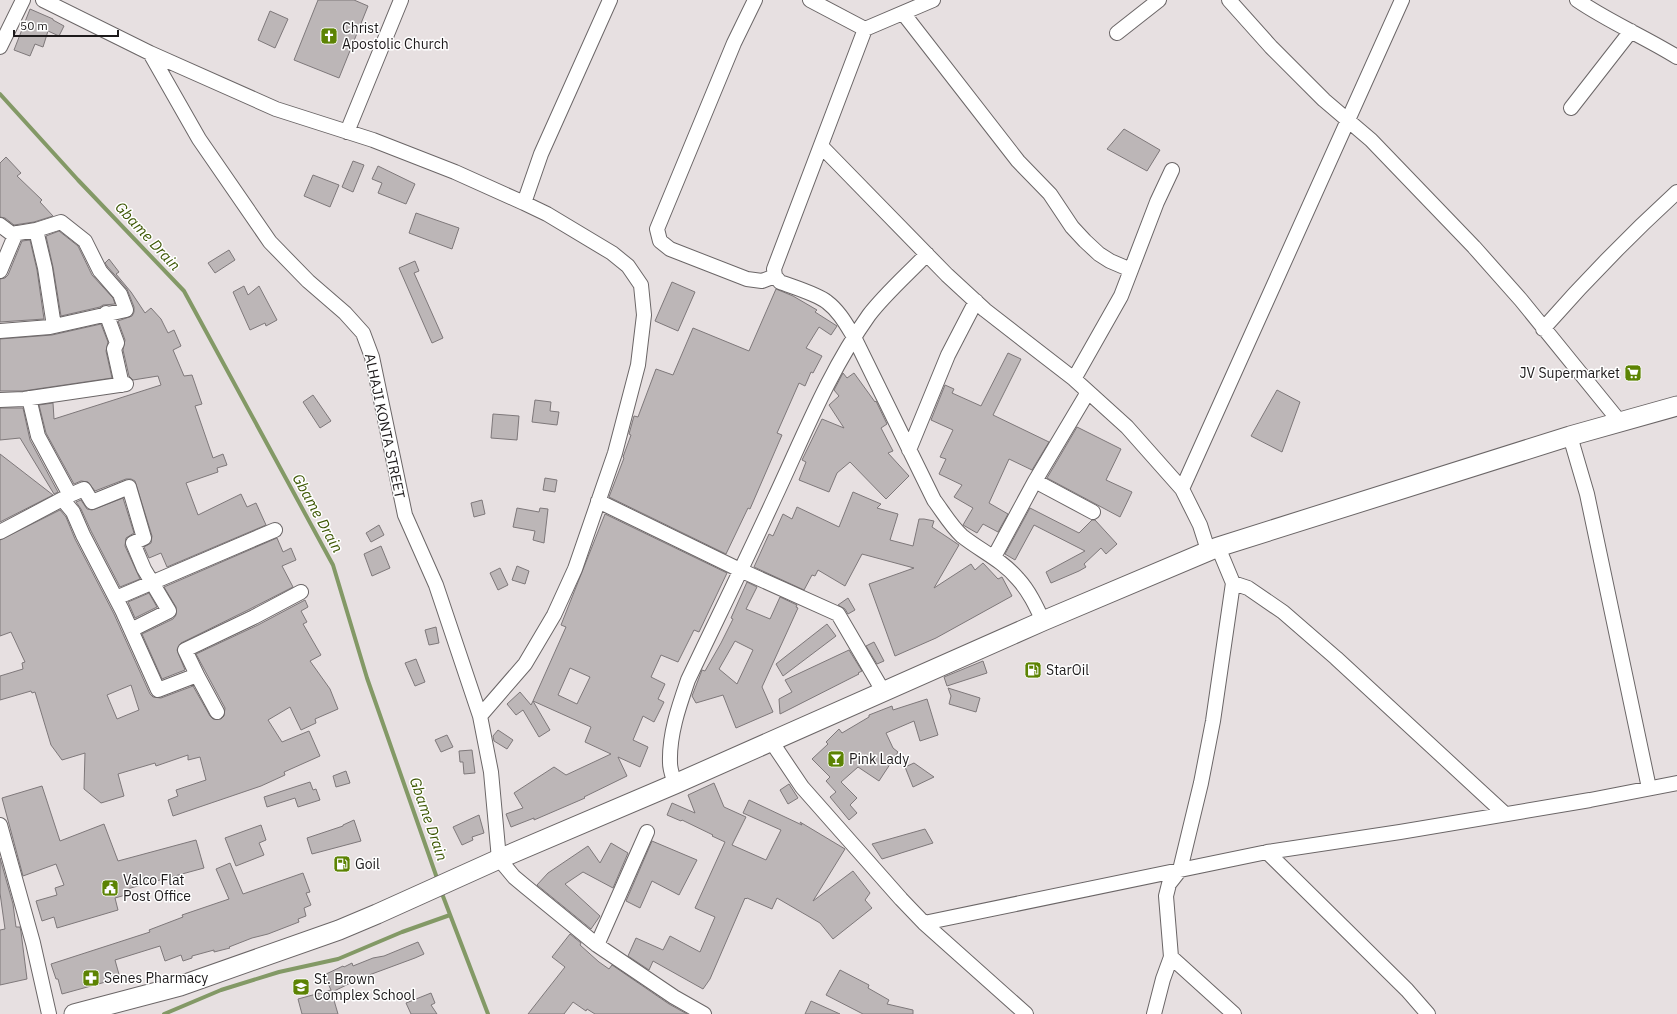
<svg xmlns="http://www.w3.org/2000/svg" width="1677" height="1014" font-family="'IBM Plex Sans',sans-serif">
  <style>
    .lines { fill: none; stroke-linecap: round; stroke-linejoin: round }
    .stream { stroke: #839966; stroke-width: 4 }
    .building { fill: #bcb6b7; stroke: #7e787a; fill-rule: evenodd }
    .street-casing { stroke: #6b6667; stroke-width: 16 }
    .secondary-casing { stroke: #6b6667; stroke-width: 21 }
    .street { stroke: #fff; stroke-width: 14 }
    .secondary { stroke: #fff; stroke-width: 19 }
    .labels { text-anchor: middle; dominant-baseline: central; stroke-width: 3; stroke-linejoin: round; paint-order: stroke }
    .poi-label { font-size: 14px; fill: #1d1a1b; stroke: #fff; text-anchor: start }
    .street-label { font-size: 14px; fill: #1d1a1b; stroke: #fff }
    .water-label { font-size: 15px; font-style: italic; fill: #3c5603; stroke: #fff }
  </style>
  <rect width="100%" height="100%" fill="#e7e0e1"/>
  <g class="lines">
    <!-- stream -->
    <path class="stream" d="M0 94 78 180 184 291 333 565 367 678 438 881
      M441 891 488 1014
      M164 1014 221 990 279 972 338 959 402 932 450 915"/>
  </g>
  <!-- building -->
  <path class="building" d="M318 0H354L368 6 339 78 294 60Z
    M30 9 53 19V20L64 26 59 36 48 31 43 47 35 44 30 56 14 50Z
    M270 11 288 19 275 48 258 40Z
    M1124 129 1160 150 1147 171 1107 149Z
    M6 157 21 173 17 176 42 200 40 202 53 216 34 222 14 225 5 218 0 217V163Z
    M353 161 364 165 353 192 342 187Z
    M378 166 415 184 406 204 378 193 382 183 372 179Z
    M313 175 339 185 330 207 304 196Z
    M416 213 459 228 452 249 409 233Z
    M59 231 78 246 92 275 113 298 115 304 103 305 100 307 61 316 53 267 46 236Z
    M30 240 37 270 44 319 0 322V279L5 278 8 275 22 241Z
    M229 250 235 260 215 273 208 263Z
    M109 259 119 272 116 274 131 292 145 313 151 308 161 319 168 333 174 330 181 346 173 350 184 376 192 375 202 404 195 406 213 458 223 454 227 465 217 468 218 472 186 483 198 515 241 494 247 507 256 503 266 525 167 567 161 553 149 558 144 547 151 543 152 536 135 481 131 479H126L95 491 88 482 81 481 74 484 46 433 39 405 53 403 54 419 161 385 158 376 133 380 129 376 123 350 125 340 118 321 132 316 134 312V307L127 289 107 266 105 263Z
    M415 261 419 271 414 273 443 338 432 343 399 268Z
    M672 282 695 292 678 331 655 321Z
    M244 286 248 295 259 286 277 320 266 326 265 323 250 330 233 292Z
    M776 289 793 296 817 310 815 312 837 326 831 335 819 327 806 348 822 356 813 373 811 372 805 386 799 383 777 433 782 435 750 509 748 508 726 554 609 497 624 458 623 457 631 435 629 434 634 416 638 417 656 369 673 375 693 328 749 351Z
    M101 324 108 342 106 351 112 378 23 391H0V339L52 335Z
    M1008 353 1021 359 993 415 1049 442 1032 470 1009 459 989 503 1008 514 998 532 983 524 977 533 963 525 973 508 954 497 962 485 939 474 946 459 940 457 953 430 931 420 945 385 954 389 952 393 981 406Z
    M843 373 847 378 854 373 875 402 876 401 887 424 881 428 893 451 888 453 909 476 886 499 850 462 837 473 829 492 799 480 806 462 802 460 822 419 844 428 829 405 839 396 834 390Z
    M1277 390 1300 402 1282 452 1251 436Z
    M313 395 331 421 320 428 303 402Z
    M535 400 551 402 550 411 559 412 557 425 532 422Z
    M0 408H23L30 440 58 492 54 494 20 438 0 440Z
    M493 414 519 416 517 440 491 438Z
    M1077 427 1121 449 1106 480 1132 492 1120 517 1047 478Z
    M0 454 53 495 0 522Z
    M545 478 557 480 555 492 543 490Z
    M853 492 881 504 877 508 898 514 890 540 913 546 919 519H924L934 521 932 527 959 545 934 588 971 564 975 570 983 563 998 579 1002 577 1012 596 936 638 895 656 869 584 914 568 862 554 845 586 818 570 815 576 812 575 804 590 754 567 769 534 773 536 783 514 792 519 797 507 839 527Z
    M123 498 134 533 126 538 125 546 140 579 120 587 91 531 81 509 76 502 81 500 87 509 92 510Z
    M482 500 485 514 474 517 471 503Z
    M517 508 539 512 540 508 548 509 544 543 533 540 535 531 513 527Z
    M1030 508 1079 533 1092 520H1095L1117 544 1106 554 1101 548 1084 564 1086 567 1079 571 1051 583 1046 572 1085 551 1034 525 1015 560 1005 554Z
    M60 510 66 517 75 539 114 614 150 694 153 697 161 698 193 686 210 716 213 719H221L224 716 225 708 196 654 258 625 305 600 308 607 301 611 307 622 303 624 321 655 310 661 330 689 338 709 315 719 316 723 301 730 290 707 268 720 282 742 309 731 320 756 284 772 285 775 261 786 173 816 168 800 178 796 176 790 206 780 200 757 188 760V755L156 766 155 763 118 774 124 796 101 803 84 789 85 753 62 760 51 745 35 692 32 693 31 691 0 700V676L23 669 22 663 25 662 11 632 0 636V540ZM131 685 139 710 117 719 107 695Z
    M605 514 727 573 699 632 694 630 678 662 661 655 651 677 665 684 658 699 664 702 654 722 643 716 633 740 648 747 640 767 618 757 627 776 584 797 585 798 534 820V818L511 827 506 814 523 808 514 793 554 767 566 775 611 754 585 742 591 727 533 701 566 627 561 625ZM570 668 590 677 577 704 558 695Z
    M379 525 384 535 371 542 366 533Z
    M277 538 283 552 291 548 296 560 282 566 293 587 250 609 181 643 177 650 185 670 162 679 142 634 173 619 176 615V607L164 587Z
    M381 546 390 568 372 576 364 554Z
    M517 566 529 571 525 584 512 580Z
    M500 568 508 585 498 590 490 573Z
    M747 582 757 587 746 609 770 619 780 597 797 605 796 607 798 608 762 687 773 712 736 728 723 695 696 703 692 696 702 670 705 671 721 643 733 619 731 618ZM735 641 753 650 737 684 719 669Z
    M149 593 157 607 135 618 128 602Z
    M848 598 855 610 848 614 845 609 838 605Z
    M827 624 836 636 783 676 776 664Z
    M436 627 439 643 429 645 425 630Z
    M874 642 884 661 877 664 866 646Z
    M849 650 862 671 858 673 859 674 780 714 779 699 792 692 785 680Z
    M416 659 425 682 415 686 405 663Z
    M983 661 987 673 947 686 944 677Z
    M948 688 980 698 976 712 949 704 951 696Z
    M520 692 531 705 533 701 550 730 539 737 523 710 516 715 507 704Z
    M927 699 938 735 920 741 914 721 886 733 893 748 898 752 879 781 858 767 841 782 857 798 850 805 857 813 849 820 830 797 836 792 826 781 830 777 812 759 828 744 826 742 839 729 842 733 869 717V715L892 706 893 710Z
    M498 730 513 740 507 749 494 741 493 736Z
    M447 735 453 747 441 752 435 740Z
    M472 750 475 773 464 774 463 762H460L459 751Z
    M914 763 934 777 913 787 905 767Z
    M346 771 350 783 336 787 333 776Z
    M310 782 313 790 316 789 320 800 298 807 295 798 267 807 264 797Z
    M714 783 724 807 746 817 732 845 766 860 781 830 743 813 749 800 802 825 800 822 845 849 813 901 853 871 870 893 865 900 872 908 833 939 820 923 777 898 772 909 747 898 746 899 745 898 710 979 703 989 653 961 649 970 628 956 636 938 663 950 670 936 700 952 715 917 695 908 725 842 712 836 713 835 682 820 681 821 667 815 672 803 695 813 688 795Z
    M789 784 798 798 788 804 780 790Z
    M42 786 60 841 104 824 118 861 196 840 204 868 127 889 129 894 115 898 118 910 57 928 54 917 42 921 36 901 57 895 55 888 64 885 56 864 23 876 2 798Z
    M479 815 484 833 472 837 473 840 462 845 453 827Z
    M354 820 361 841 312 854 307 838 343 826V825Z
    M261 825 266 840 259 843 264 855 236 866 225 838Z
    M925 829 933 843 882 859 872 844Z
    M652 841 697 860 679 895 652 881 640 908 626 901Z
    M611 843 628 853 613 888 583 872 565 884 600 916 591 929 537 885 548 873 588 846 600 863Z
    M0 858 13 904 16 927H20L21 932 27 979 0 985V930L5 929 0 893Z
    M230 863 243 894 303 873 310 892 306 893 311 905 304 908 306 916 298 919 299 922 268 934 252 938 229 947 230 948 214 952V950L192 956V958L183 961 181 955 165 961 160 946 115 960 120 978 62 994 58 979H56L51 964 150 932 149 930 183 917 182 915 229 899 216 869Z
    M570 934 581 943 580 945 599 962 609 969 612 965 669 1004 687 1014H595L587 1009 586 1011 573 1002 564 1014H528L565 967 552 957Z
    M418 942 424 954 415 958 361 978 332 992 324 975 343 966 344 967 352 963 353 966 373 958 384 956Z
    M840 970 869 985 868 988 889 1000 887 1004 913 1010V1014H863L826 995Z
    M331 990 338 1014H302L298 999Z
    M431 993 435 1003 431 1005 437 1014H411L406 1003Z
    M811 1001 840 1014H805Z"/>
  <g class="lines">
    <!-- street casing -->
    <g class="street-casing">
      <path id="street" d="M43 0 150 53 276 109 373 140 455 172 524 203 547 214 612 253 628 266 641 285 644 315 638 365 615 453 575 569 554 615 525 664 480 716
        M755 0 734 43 657 229 660 241 670 249 747 279 762 281 775 276
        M810 0 865 29
        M933 0 865 29 774 269 775 276 780 282C793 287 817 294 827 302 839 311 846 324 854 337L934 500C943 512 951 526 962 536 981 551 1002 560 1018 579 1029 591 1036 606 1043 621
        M1229 0 1271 47 1324 100 1371 140 1474 247 1521 300 1620 422
        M1577 0C1609 22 1645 37 1677 57
        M903 13 1018 161 1050 194 1072 227 1085 241 1099 254 1110 261 1131 270
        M1117 33 1159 0
        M0 47 23 0
        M150 53 199 139 270 242 308 281 345 313 363 333 372 357 405 515 436 585 480 716 491 772 499 859 514 877 526 887 597 945 674 997 704 1014
        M1571 108 1631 31
        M347 132 401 0
        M821 146 947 275 985 310 1074 379 1127 427 1182 489 1200 525 1208 550
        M524 203 541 154 610 0
        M0 225 12 234 36 230 45 268 54 326
        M0 271 16 233
        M106 313 117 343 114 349 122 385
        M1543 329C1585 281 1630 235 1677 192
        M0 331 50 327 126 310 120 294 100 271 85 241 61 222 36 230
        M1074 379 1121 296 1157 202 1172 170
        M0 400 24 399 126 384
        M1570 436 1587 494 1649 788
        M909 450 948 355 976 301
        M1035 481 1093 512
        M1182 489 1402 0
        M70 495 84 489 92 502 129 487 144 538 133 543 144 569 169 611 131 630
        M63 500 73 512 83 535 122 610 158 690 197 675 217 712
        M598 501 740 570 838 614 883 691
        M0 532 70 495 38 436 29 398
        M994 557 1035 481 1088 392
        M1233 583 1248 588 1283 612 1336 658 1505 814
        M116 598 275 530
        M197 675 185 650 254 617 301 592
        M771 741 802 787 901 899 924 923 1026 1014
        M675 784C673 777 670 770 670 763 669 734 679 706 688 680 717 619 747 558 775 497 804 435 829 371 869 315 886 293 908 274 927 254
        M0 825 33 943 49 1014
        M1267 852 1407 990 1428 1014
        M924 923 1267 852 1400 832 1590 800 1677 783
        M597 945 647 832
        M1171 957 1234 1014
        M1154 1014 1163 979 1171 957 1166 896 1169 884 1180 870 1201 783 1213 721 1233 583 1218 547"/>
    </g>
    <!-- secondary casing -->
    <g class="secondary-casing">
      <path id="secondary" d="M74 1014 180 986 339 930 377 914 499 859 675 784 1043 621 1218 547 1570 436 1677 406"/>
    </g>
    <!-- street -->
    <use href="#street" class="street"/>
    <!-- secondary -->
    <use href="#secondary" class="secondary"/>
  </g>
  <!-- icons -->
  <defs>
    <g id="church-square" transform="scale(0.9)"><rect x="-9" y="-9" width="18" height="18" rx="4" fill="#5c8303" stroke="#fff"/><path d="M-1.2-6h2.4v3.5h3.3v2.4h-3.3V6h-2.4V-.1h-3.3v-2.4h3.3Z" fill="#fff"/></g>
    <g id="supermarket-square" transform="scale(0.9)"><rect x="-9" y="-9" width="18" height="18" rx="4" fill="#5c8303" stroke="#fff"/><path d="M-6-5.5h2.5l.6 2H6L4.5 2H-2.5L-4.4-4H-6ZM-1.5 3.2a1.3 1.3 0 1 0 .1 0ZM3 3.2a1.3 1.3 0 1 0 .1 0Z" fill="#fff"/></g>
    <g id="fuel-square" transform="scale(0.9)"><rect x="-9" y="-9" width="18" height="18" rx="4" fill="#5c8303" stroke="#fff"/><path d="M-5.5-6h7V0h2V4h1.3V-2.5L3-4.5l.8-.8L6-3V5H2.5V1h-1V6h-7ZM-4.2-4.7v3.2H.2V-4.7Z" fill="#fff"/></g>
    <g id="bar-square" transform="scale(0.9)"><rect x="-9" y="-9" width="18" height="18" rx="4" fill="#5c8303" stroke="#fff"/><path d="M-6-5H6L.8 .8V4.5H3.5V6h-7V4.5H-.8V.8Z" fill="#fff"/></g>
    <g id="civic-square" transform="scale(0.9)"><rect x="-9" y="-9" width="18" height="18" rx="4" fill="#5c8303" stroke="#fff"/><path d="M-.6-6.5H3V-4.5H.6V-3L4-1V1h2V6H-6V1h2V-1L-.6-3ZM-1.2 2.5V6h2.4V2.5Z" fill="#fff"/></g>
    <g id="pharmacy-square" transform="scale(0.9)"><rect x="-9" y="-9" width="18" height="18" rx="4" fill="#5c8303" stroke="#fff"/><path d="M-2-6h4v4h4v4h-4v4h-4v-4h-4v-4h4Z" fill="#fff"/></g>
    <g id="school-square" transform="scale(0.9)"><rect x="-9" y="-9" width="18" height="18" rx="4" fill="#5c8303" stroke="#fff"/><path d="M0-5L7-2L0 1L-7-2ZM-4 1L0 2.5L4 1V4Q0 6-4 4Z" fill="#fff"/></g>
  </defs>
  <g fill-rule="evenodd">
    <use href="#church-square" x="329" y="36"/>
    <use href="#supermarket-square" x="1633" y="373"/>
    <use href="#fuel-square" x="1033" y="670"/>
    <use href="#bar-square" x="836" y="759"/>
    <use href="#fuel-square" x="342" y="864"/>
    <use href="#civic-square" x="110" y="888"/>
    <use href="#pharmacy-square" x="91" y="978"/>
    <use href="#school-square" x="301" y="987"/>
  </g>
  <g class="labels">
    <!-- poi labels -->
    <g class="poi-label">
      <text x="342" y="28">Christ<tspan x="342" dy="16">Apostolic Church</tspan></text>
      <text x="1620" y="373" text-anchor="end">JV Supermarket</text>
      <text x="1046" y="670">StarOil</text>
      <text x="849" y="759">Pink Lady</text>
      <text x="355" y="864">Goil</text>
      <text x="123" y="880">Valco Flat<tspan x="123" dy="16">Post Office</tspan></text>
      <text x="104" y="978">Senes Pharmacy</text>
      <text x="314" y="979">St. Brown<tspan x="314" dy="16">Complex School</tspan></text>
    </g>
    <!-- street labels -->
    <g class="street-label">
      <text transform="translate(385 426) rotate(78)">ALHAJI KONTA STREET</text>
    </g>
    <!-- water labels -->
    <g class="water-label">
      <text transform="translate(148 236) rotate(47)">Gbame Drain</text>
      <text transform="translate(318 513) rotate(61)">Gbame Drain</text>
      <text transform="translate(429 819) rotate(71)">Gbame Drain</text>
    </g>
  </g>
  <!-- scale -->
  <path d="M14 30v6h104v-6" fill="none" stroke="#1d1a1b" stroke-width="2"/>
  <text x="20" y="30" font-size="12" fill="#1d1a1b" stroke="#ffffff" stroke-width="3" paint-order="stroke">50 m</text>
</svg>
